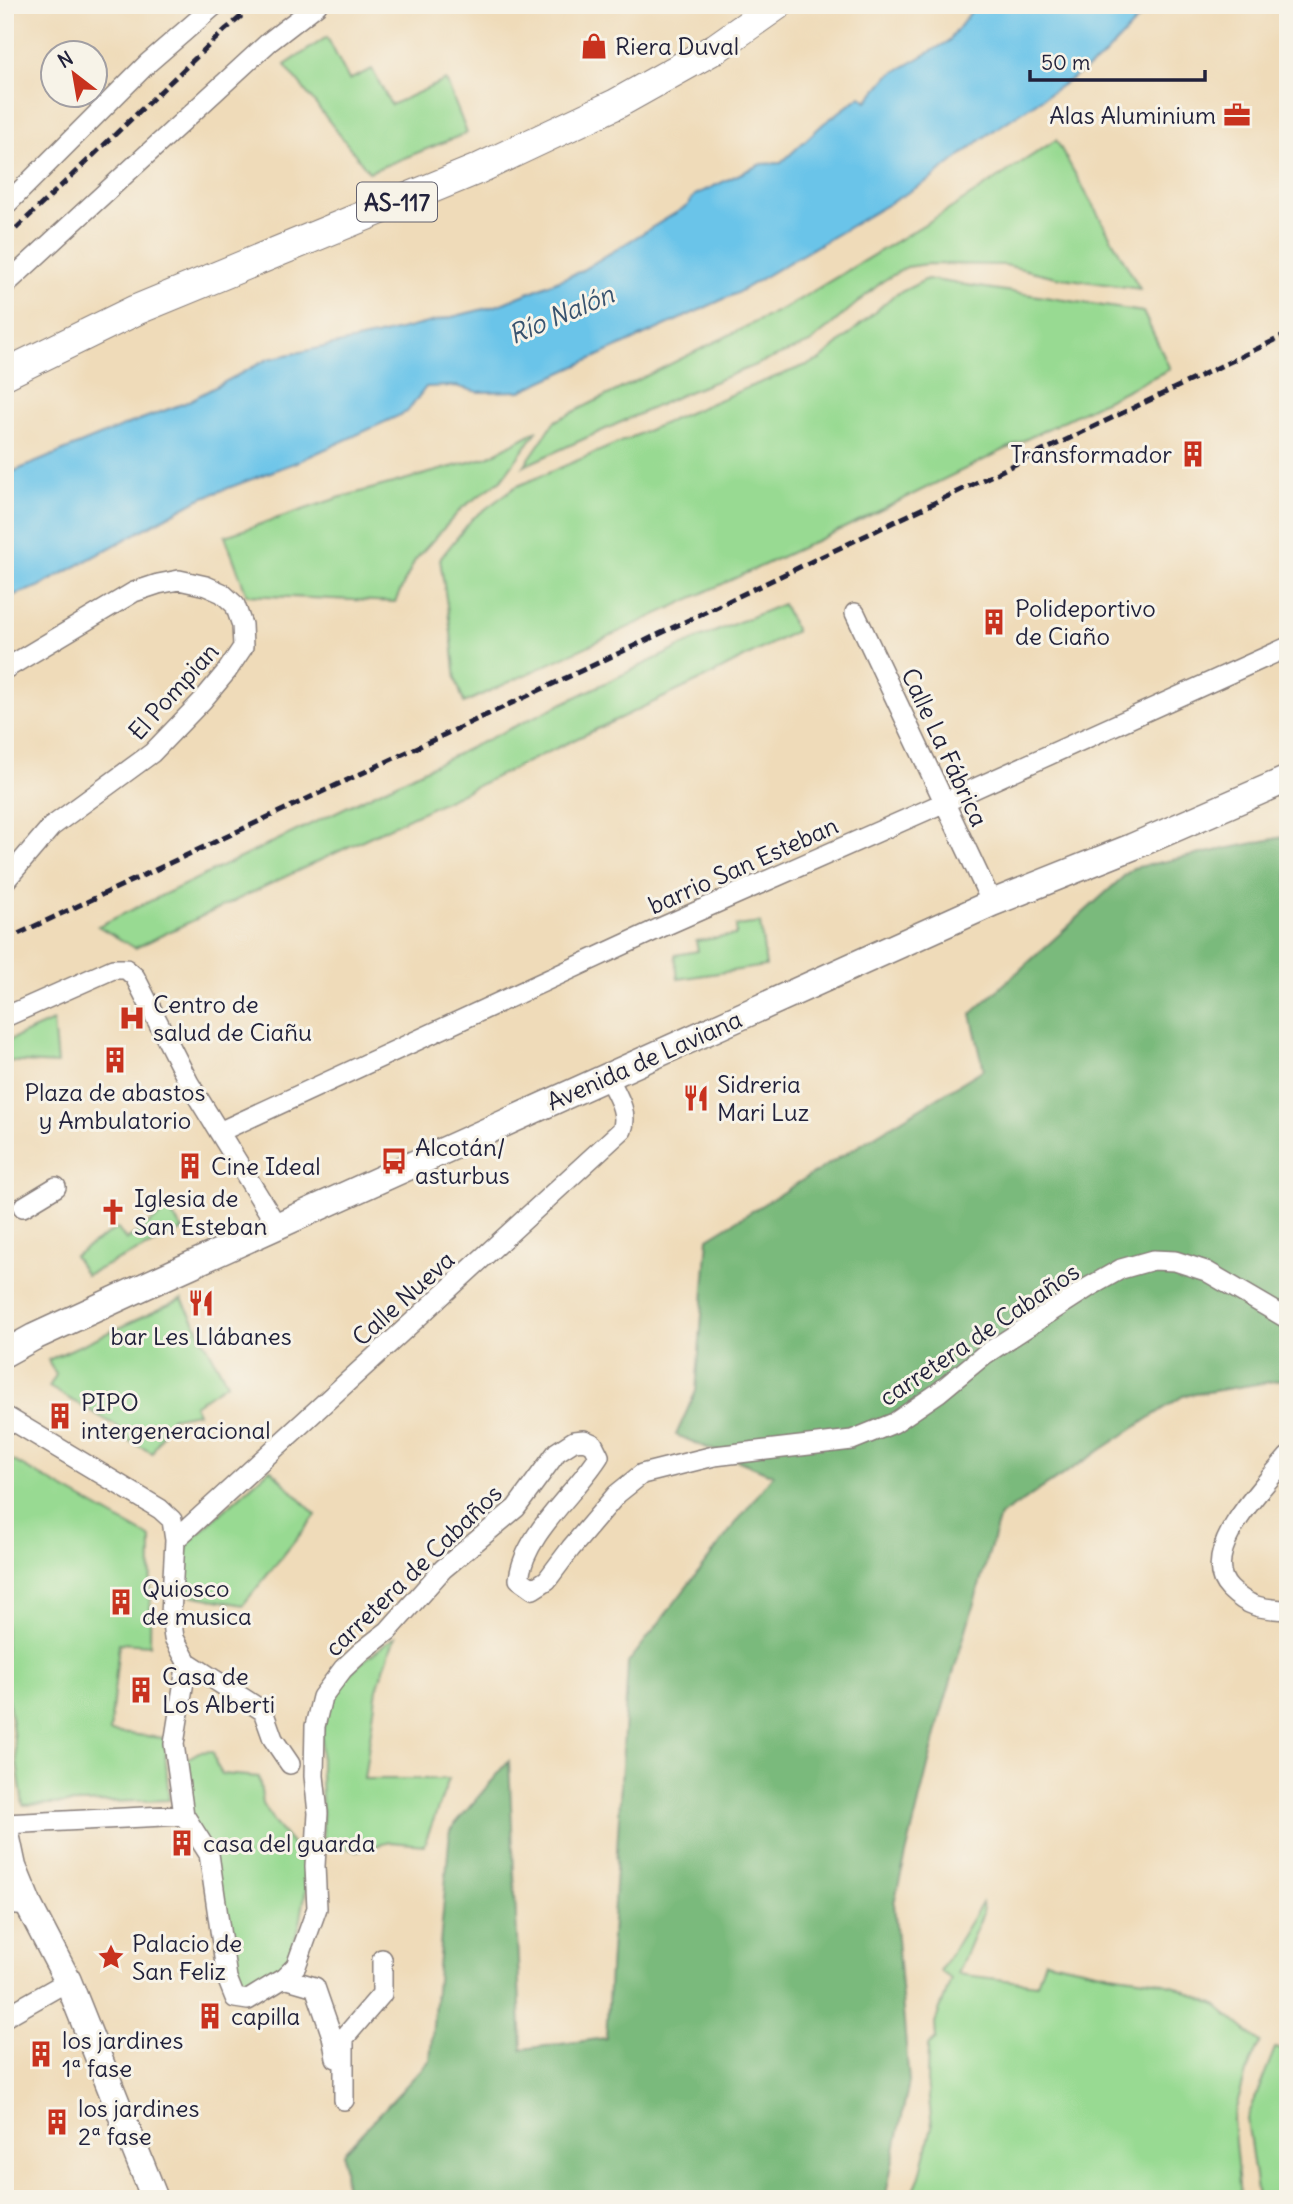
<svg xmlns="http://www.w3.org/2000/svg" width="1293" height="2204" font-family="Delius,sans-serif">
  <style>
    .green { fill: #98da92; stroke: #5d7e66; stroke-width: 2 }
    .forest { fill: #7aba7c; stroke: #4e6e5c; stroke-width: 2 }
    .water { fill: #6bc4e9; stroke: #467392; stroke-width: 2 }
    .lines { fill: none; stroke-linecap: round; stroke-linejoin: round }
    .street-casing { stroke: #887e7a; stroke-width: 22 }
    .secondary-casing { stroke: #887e7a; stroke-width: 29 }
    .primary-casing { stroke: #887e7a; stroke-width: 32 }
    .street { stroke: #fff; stroke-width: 19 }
    .secondary { stroke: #fff; stroke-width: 26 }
    .primary { stroke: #fff; stroke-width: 30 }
    .rail { stroke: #22223b; stroke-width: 5; stroke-dasharray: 10 5; stroke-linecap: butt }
    .labels { text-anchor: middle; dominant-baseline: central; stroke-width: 6; stroke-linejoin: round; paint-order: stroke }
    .shield { fill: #f7f3e8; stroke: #62616f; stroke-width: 2 }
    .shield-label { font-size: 23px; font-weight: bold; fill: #22223b }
    .poi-label { font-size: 24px; fill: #22223b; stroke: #f7f3e8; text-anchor: start }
    .street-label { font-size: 24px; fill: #22223b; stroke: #f7f3e8 }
    .water-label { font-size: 26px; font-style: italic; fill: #38536f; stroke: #f7f3e8 }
  </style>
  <rect width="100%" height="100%" fill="#f7f3e8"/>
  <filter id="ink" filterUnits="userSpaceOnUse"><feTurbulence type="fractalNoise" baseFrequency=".0143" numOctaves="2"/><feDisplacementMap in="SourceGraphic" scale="14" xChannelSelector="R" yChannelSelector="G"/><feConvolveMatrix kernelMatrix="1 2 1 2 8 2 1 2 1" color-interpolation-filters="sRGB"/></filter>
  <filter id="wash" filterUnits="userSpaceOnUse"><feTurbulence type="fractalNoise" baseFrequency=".00686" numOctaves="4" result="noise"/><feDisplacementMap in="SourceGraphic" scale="28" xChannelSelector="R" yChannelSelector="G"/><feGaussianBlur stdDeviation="1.57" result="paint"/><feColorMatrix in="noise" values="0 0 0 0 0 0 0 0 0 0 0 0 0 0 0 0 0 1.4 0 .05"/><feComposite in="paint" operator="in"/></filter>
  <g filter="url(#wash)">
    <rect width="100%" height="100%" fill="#efdbb9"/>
    <!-- green -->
    <path class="green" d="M327 37 349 80 372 69 391 105 446 80 467 133 369 172 285 65Z
      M1056 140 1140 289 1056 277 1005 265 927 264 907 267 883 281 810 343 681 395 524 466 555 421 790 305 950 209Z
      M927 279 1143 312 1170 369 842 529 464 703 456 680 451 632 440 559 472 519 515 487 749 387 820 360 893 296Z
      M538 430 501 480 462 508 415 560 395 602 247 595 225 536 338 498 488 457Z
      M783 604 796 631 713 674 135 948 98 926 697 639Z
      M760 923 766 966 678 979 675 955 698 951 696 941 736 935V926Z
      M53 1021 57 1064 5 1061V1042Z
      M168 1210 183 1230 86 1275 74 1256 117 1228 126 1240Z
      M182 1299 227 1383 194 1405 198 1413 171 1418 152 1453 116 1434 118 1427 49 1387 56 1375 48 1360Z
      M5 1456 151 1538 150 1645 119 1643 110 1732 164 1738 169 1800 23 1805 5 1674Z
      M270 1469 316 1515 243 1605 184 1594 185 1554 189 1542Z
      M395 1637 377 1689 364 1779H449L424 1845 390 1842 355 1851 323 1839C323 1799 315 1737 330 1700 340 1675 374 1653 395 1637Z
      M213 1751 216 1764 222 1774 259 1777 263 1804 275 1824 305 1859 306 1889 300 1924 289 1956 272 1976 248 1989 238 1980 233 1970 190 1811 185 1760 199 1752Z
      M982 1903 983 1913 957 1974 1037 1984 1045 1960 1110 1974 1153 1980 1175 1986 1216 2005 1260 2042 1246 2073 1233 2119 1240 2199H910L920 2176 932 2126 927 2081 928 2046 936 2039 935 2023 951 1979 940 1971Z
      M1275 2048 1288 2050V2199H1258L1247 2119Z"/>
    <!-- forest -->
    <path class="forest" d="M1288 836V1379L1183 1396 1000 1516 941 1714 894 1903 909 2082 885 2199H346L343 2153 430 2060 450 1830 509 1761 522 2049 606 2038 628 1663 773 1475 676 1435 696 1391 708 1238 984 1069 971 1014 1133 868Z"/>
    <!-- water -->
    <path class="water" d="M976 5H1152L1101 59 987 135 931 179 735 294 521 391 478 392 455 386 426 387 407 412 297 462 199 499 38 587 5 598V475L131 423 185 403 268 359 375 336 496 306 579 272 687 206 695 195 761 164 781 163 823 124 861 96 867 101 888 76 949 41Z"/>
  </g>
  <g filter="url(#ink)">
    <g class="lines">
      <!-- street casing -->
      <g class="street-casing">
        <path id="street" d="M5 206 148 63 215 5
          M5 285 269 42 317 5
          M855 613 992 903
          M5 669 134 592 158 584 179 580 206 586 222 593 235 605 242 625 243 647 227 671 202 701 152 753 51 827 5 881
          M5 1017 113 969H126L135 977 189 1083 277 1226
          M219 1132 662 927 925 811 1288 647
          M23 1207 56 1187
          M5 1416 160 1509 172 1520 175 1540 171 1615 174 1638 187 1662 263 1711 273 1739 290 1764
          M1288 1457C1265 1485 1195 1554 1230 1589 1248 1607 1262 1609 1288 1610
          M175 1540 622 1130C629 1112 616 1094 608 1077
          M187 1662 174 1744 184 1815 209 1854 227 1978 235 1998 248 2000 284 1978 296 1966 317 1908 315 1866 318 1813 314 1776 315 1726 322 1697 343 1669 362 1651 388 1631 443 1569 516 1508 557 1452 574 1441 584 1440 593 1444 599 1456C576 1493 524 1534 519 1579L533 1589 547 1580 571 1548 617 1494 642 1474 714 1456 852 1440 894 1423 938 1393 984 1355 1089 1287 1121 1269 1153 1260 1175 1261 1206 1271 1288 1319
          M5 1824 184 1815
          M5 1904 29 1906
          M284 1978 315 1987 332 2036 336 2058
          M5 2017 68 1981
          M344 2100V2038L382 1994V1959"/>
      </g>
      <!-- secondary casing -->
      <g class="secondary-casing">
        <path id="secondary" d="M5 1353 34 1337 173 1273 992 903 1132 847 1288 779
          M5 1829 13 1867 29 1906 68 1981 155 2199"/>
      </g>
      <!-- primary casing -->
      <g class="primary-casing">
        <path id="primary" d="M5 374 136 310 478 169 616 104 716 48 777 5"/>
      </g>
      <!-- street -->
      <use href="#street" class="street"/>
      <!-- secondary -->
      <use href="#secondary" class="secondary"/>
      <!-- primary -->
      <use href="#primary" class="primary"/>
      <!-- rail -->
      <path class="rail" d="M5 239 225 30 255 5
        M5 940 632 647 1288 334"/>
    </g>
  </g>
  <!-- icons -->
  <defs>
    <g id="shop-bare" transform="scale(2.1)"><path d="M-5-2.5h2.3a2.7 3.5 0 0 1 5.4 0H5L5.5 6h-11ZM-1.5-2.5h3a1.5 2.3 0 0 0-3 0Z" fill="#c8321e" stroke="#f7f3e8" stroke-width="2.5" paint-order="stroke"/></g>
    <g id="office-bare" transform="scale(2.1)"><path d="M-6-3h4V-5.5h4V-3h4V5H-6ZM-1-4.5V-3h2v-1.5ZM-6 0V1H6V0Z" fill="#c8321e" stroke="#f7f3e8" stroke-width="2.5" paint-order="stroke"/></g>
    <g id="building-bare" transform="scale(2.1)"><path d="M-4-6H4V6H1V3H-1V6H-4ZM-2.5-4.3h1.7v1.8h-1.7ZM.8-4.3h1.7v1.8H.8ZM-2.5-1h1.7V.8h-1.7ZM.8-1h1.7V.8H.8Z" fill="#c8321e" stroke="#f7f3e8" stroke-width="2.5" paint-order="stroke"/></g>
    <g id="hospital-bare" transform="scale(2.1)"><path d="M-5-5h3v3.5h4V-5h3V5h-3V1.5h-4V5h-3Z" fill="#c8321e" stroke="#f7f3e8" stroke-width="2.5" paint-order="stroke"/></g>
    <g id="restaurant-bare" transform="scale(2.1)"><path d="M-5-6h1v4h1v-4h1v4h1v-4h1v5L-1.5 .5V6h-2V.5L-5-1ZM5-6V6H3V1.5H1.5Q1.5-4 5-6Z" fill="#c8321e" stroke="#f7f3e8" stroke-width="2.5" paint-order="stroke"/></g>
    <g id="bus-bare" transform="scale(2.1)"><path d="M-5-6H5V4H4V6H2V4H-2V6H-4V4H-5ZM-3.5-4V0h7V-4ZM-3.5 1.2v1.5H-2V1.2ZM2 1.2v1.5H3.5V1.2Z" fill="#c8321e" stroke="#f7f3e8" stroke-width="2.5" paint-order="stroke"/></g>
    <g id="church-bare" transform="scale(2.1)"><path d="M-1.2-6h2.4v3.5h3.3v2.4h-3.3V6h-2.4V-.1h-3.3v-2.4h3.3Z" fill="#c8321e" stroke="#f7f3e8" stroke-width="2.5" paint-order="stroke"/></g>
    <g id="sight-bare" transform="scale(2.1)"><path d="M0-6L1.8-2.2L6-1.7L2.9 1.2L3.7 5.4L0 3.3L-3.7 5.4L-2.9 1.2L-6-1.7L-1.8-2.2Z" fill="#c8321e" stroke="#f7f3e8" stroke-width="2.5" paint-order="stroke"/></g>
  </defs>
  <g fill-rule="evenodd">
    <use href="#shop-bare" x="594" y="46"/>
    <use href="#office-bare" x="1237" y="115"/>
    <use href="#building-bare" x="1193" y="454"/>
    <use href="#building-bare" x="994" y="622"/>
    <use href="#hospital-bare" x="132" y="1018"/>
    <use href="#building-bare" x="115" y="1060"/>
    <use href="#restaurant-bare" x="696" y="1098"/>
    <use href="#bus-bare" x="394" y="1161"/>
    <use href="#building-bare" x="190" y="1166"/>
    <use href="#church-bare" x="113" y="1212"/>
    <use href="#restaurant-bare" x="201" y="1303"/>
    <use href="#building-bare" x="60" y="1416"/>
    <use href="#building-bare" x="121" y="1602"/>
    <use href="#building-bare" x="141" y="1690"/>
    <use href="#building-bare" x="182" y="1843"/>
    <use href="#sight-bare" x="111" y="1957"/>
    <use href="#building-bare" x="210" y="2016"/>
    <use href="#building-bare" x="41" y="2054"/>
    <use href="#building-bare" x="57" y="2122"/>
  </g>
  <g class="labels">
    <!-- shield labels -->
    <rect class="shield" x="357" y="182.5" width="80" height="39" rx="5"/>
    <g class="shield-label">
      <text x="397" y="202">AS-117</text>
    </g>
    <!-- poi labels -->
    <g class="poi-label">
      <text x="615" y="46">Riera Duval</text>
      <text x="1216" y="115" text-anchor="end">Alas Aluminium</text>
      <text x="1172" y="454" text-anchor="end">Transformador</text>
      <text x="1015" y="608">Polideportivo<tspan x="1015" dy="28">de Ciaño</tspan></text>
      <text x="153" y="1004">Centro de<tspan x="153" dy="28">salud de Ciañu</tspan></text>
      <text x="717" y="1084">Sidreria<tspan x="717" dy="28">Mari Luz</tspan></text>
      <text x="115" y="1092" text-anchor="middle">Plaza de abastos<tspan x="115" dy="28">y Ambulatorio</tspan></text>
      <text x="415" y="1147">Alcotán/<tspan x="415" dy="28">asturbus</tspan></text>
      <text x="211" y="1166">Cine Ideal</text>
      <text x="134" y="1198">Iglesia de<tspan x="134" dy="28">San Esteban</tspan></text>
      <text x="201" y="1336" text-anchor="middle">bar Les Llábanes</text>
      <text x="81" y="1402">PIPO<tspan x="81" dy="28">intergeneracional</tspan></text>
      <text x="142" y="1588">Quiosco<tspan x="142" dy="28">de musica</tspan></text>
      <text x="162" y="1676">Casa de<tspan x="162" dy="28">Los Alberti</tspan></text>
      <text x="203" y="1843">casa del guarda</text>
      <text x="132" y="1943">Palacio de<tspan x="132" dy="28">San Feliz</tspan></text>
      <text x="231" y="2016">capilla</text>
      <text x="62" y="2040">los jardines<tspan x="62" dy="28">1ª fase</tspan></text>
      <text x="78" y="2108">los jardines<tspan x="78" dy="28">2ª fase</tspan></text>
    </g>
    <!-- street labels -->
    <g class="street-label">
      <text transform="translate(173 691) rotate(-48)">El Pompian</text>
      <text transform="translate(945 747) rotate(65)">Calle La Fábrica</text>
      <text transform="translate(743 865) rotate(-24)">barrio San Esteban</text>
      <text transform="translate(644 1060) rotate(-24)">Avenida de Laviana</text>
      <text transform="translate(403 1298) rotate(-42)">Calle Nueva</text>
      <text transform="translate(979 1334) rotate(-34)">carretera de Cabaños</text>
      <text transform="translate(413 1570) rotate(-44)">carretera de Cabaños</text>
    </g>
    <!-- water labels -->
    <g class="water-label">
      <text transform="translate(561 314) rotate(-23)">Río Nalón</text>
    </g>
  </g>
  <!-- margin -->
  <rect width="1293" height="2204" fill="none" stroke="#f7f3e8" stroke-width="28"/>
  <!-- north arrow -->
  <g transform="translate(74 74) rotate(329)"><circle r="33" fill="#f7f3e8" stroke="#a29fa3" stroke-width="2"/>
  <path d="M0-5L12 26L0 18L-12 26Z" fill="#c8321e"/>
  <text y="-10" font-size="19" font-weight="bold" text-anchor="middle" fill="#22223b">N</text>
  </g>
  <!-- scale -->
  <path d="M1030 70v10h175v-10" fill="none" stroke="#22223b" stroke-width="3.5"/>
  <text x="1041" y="70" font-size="21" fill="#22223b" stroke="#f7f3e8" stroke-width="5" paint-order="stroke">50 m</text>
</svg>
